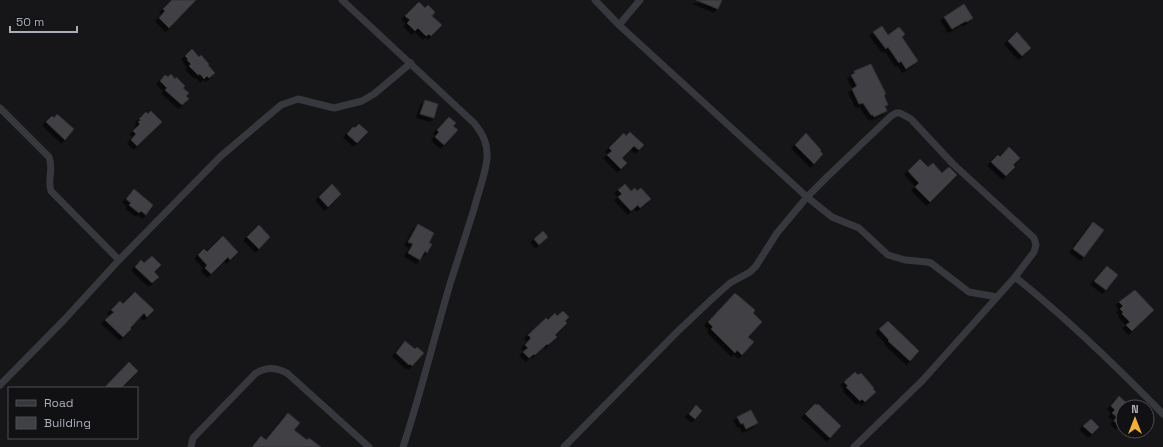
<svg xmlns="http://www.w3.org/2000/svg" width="1163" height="447" font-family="'Space Grotesk',sans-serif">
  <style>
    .building { fill: #404145; stroke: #303034; filter: url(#shadow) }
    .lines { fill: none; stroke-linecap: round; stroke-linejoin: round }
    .street { stroke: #37383d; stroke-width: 7 }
  </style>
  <defs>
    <filter id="shadow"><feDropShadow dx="-3.5" dy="3.5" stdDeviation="0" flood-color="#0009"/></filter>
  </defs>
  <rect width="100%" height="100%" fill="#161618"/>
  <!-- building -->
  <path class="building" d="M172 0H196L169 28 159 18 165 11 163 9Z
    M696 0H722L718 9Z
    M419 2 425 8 428 5 435 12 432 16 442 25 431 36 429 34 426 36 418 28 415 31 407 23 410 20 405 16Z
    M964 4 973 18 967 22 966 21 952 29 944 17Z
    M882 26 888 35 899 27 905 34 902 37 918 61 906 69 901 61 899 63 888 47 886 49 873 32Z
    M1017 32 1031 48 1022 56 1008 41Z
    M192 49 199 57 201 55 209 64 208 65 215 73 209 78 207 76 204 79 200 74 198 75 189 66 191 64 187 60 188 59 185 56Z
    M871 64 886 94 884 95 888 105 885 106 887 111 874 117 873 115H871L863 103 859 104 852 89 857 86 851 75 855 73 854 71Z
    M171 74 175 79 176 77 185 86 183 88 189 93 186 96 189 99 182 105 165 90 167 88 160 81 165 75 168 77Z
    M425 100 438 104 434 118 420 114Z
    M151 111 162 122 137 146 131 140 136 134 133 131 140 124 138 122 141 120 139 119 146 112 148 114Z
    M57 114 74 129 65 140 46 122 52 116 54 118Z
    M449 117 456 123 453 126 458 130 444 145 435 137 439 132 437 130Z
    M359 124 368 132 357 143 347 134 353 127 355 128Z
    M630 132 644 145 639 150 634 146 622 158 627 163 621 169 607 155 612 151 609 148 624 133 626 136Z
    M806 133 821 150 820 151 823 154 814 164 795 145Z
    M1009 147 1020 158 1013 165 1015 167 1006 176 991 162 998 155 1000 157Z
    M920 159 928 167 933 163 942 173 949 167 957 175 930 202 915 187 919 183 908 171Z
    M332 184 341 194 328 207 319 197Z
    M625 184 631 191 635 188 637 191 641 188 651 199 640 208 638 205 631 211 618 197 622 194 618 190Z
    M134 189 153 205 146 215 141 211 139 213 129 205 131 203 126 199Z
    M1093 222 1104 230 1084 257 1073 249Z
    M418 224 434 233 429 243 432 244 427 253 425 251 420 260 408 253 413 244 408 242Z
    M259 225 270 237 259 249 247 237Z
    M543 231 548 237 539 245 534 239Z
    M223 236 238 252 230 260 228 257 211 274 205 268 207 265 198 255 204 249 207 252Z
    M152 256 161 265 154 272 159 277 152 283 135 267 141 260 144 263Z
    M1107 266 1118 275 1106 290 1094 281Z
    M1135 290 1154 310 1132 331 1126 325 1130 322 1122 314 1123 312 1120 309 1123 306 1119 302Z
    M135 292 154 310 147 317 144 313 130 328 131 329 123 337 105 320 114 312 111 310 120 301 123 304Z
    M735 293 755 310 753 313 762 322 748 337 754 342 742 355 737 350 735 353 711 329 713 327 708 322Z
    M563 311 569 317 565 321 567 323 555 335 557 337 548 345 547 344 535 355 534 354 529 358 523 352 528 348 525 345 531 338 528 335 546 318 548 320 555 313 557 316Z
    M888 321 919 351 910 361 888 341 889 340 879 329Z
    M405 341 415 349 417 347 424 353 412 366 410 364 409 365 396 353Z
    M129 362 138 371 121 388H104Z
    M855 372 858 375 861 373 874 388 873 389 876 392 865 402 862 399 860 401 846 387 848 386 844 382Z
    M1119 396 1131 407H1123V423L1120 426 1114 421 1117 417 1112 413 1115 410 1111 406Z
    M815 404 817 405 818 404 841 426 830 438 805 414Z
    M696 405 702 411 695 419 689 414Z
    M751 410 758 423 746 429 743 423 741 424 737 417Z
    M288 413 300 423 294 430 307 440 309 438 321 447H252L261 436 266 440Z
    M1091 419 1099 427 1092 434 1083 426Z"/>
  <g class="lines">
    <!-- street -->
    <path class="street" d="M342 0 474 123C483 134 488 144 487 159 485 176 478 193 474 209 466 234 458 259 450 284 434 338 421 393 403 447
      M595 0 619 25 807 197 832 217 859 228 888 255 905 260 927 262 931 263 969 292 997 297
      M619 25 640 0
      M0 108 49 157C54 169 47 179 51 191L119 260
      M1015 277C1068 319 1116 366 1163 414
      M0 385 64 320 119 260 221 156 281 105 298 99 334 108 362 101 374 94 411 63
      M191 447 193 438 256 373C267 367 275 367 287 373L369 447
      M564 447 677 332 713 298 730 283 750 272 756 266 777 233 807 197 828 176 891 116 896 113H900L911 119 953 164 1034 238 1036 245 1034 252 1015 277 922 381 854 447"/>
  </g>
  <!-- legend -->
  <rect x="8" y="387" width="130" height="52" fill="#111113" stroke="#4d4f55"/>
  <rect x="16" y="400" width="20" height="6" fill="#37383d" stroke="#4d4f55"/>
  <text x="44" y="407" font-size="12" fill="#a8adb8">Road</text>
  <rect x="16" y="417" width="20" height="12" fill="#404145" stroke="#4d4f55"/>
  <text x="44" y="427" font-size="12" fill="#a8adb8">Building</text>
  <!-- north arrow -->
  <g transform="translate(1135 419)"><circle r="19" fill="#111113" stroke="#4d4f55"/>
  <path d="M0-3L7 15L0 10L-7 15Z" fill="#f2b134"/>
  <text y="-6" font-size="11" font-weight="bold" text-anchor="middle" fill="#a8adb8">N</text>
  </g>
  <!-- scale -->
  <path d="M10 26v6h67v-6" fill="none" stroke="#a8adb8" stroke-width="2"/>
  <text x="16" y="26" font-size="12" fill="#a8adb8" stroke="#111113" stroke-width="3" paint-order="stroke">50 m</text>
</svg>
